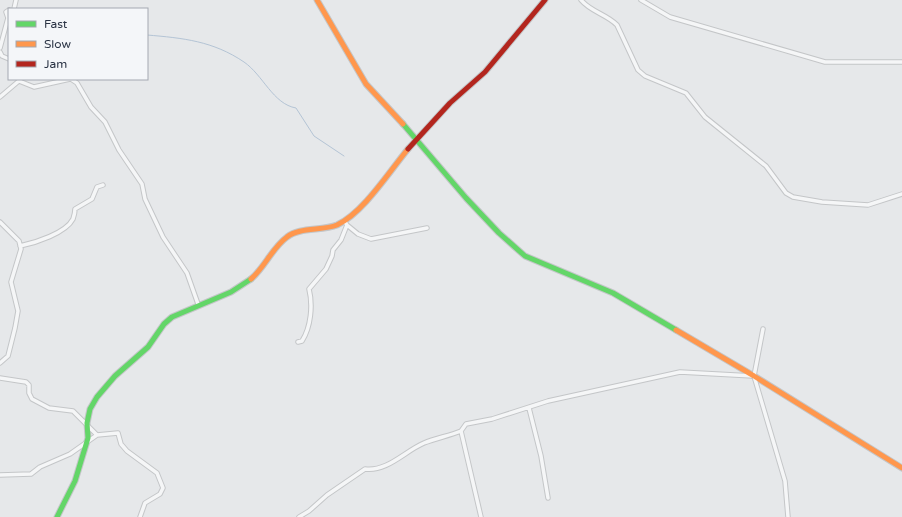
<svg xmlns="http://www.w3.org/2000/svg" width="902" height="517" font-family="'Varela Round',sans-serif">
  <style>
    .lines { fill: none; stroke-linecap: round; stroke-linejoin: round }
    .stream { stroke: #b4c4d5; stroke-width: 1 }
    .street-casing { stroke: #c4c6c8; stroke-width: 5.5 }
    .fast-casing { stroke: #c4c6c8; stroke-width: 7 }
    .slow-casing { stroke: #c4c6c8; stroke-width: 7 }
    .jam-casing { stroke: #c4c6c8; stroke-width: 7 }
    .street { stroke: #f5f6f7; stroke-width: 3.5 }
    .fast { stroke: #63d668; stroke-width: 5 }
    .slow { stroke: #ff974d; stroke-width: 5 }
    .jam { stroke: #b3261e; stroke-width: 5 }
  </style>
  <rect width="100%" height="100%" fill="#e6e8ea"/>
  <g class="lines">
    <!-- stream -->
    <path class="stream" d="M147 35C183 38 213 41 244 62 263 75 273 104 296 108L314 136 344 156"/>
    <!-- street casing -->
    <g class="street-casing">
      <path id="street" d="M581 0C591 12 606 14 617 25L638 70 645 76 686 93 705 117 766 166 786 193 793 197 822 202 868 205 902 194
        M641 0 670 17 825 62H902
        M14 9 16 0
        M0 48 8 18 6 12 9 10
        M0 52 2 56 9 59
        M71 79 77 83 91 107 105 122 119 150 142 184 145 199 163 237 187 273 198 304
        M19 81 34 87 70 79
        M0 97 20 80
        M0 222 19 241 21 249 11 282 18 311 15 328 8 356 0 363
        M347 225 358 234 371 239 427 228
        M20 246C35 243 66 233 73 219 74 216 75 212 75 209L92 199 97 187 103 185
        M763 329 754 376 785 481 788 517
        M298 342 302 341C311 327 313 305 309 289L326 269 332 256 333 250 341 240 347 225 345 222
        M0 378 26 382 29 385V393L32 399 49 408 73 411 97 435 118 433 121 444 127 451 157 473 163 488 160 494 145 503 140 517
        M529 408 541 456 548 498
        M0 475 31 474 40 467 70 454 97 435
        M299 517 309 511 327 495 365 469C387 472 405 451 424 443 436 438 449 436 461 431
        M481 517 461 431 466 424 492 419 548 401 680 372 753 376"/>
    </g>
    <!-- fast casing -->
    <g class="fast-casing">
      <path id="fast" d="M403 124 466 198 499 233 525 256 613 293 676 330
        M57 517 75 481 88 438 87 423 90 409 97 397 115 376 148 347 164 324 172 317 231 292 251 279"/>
    </g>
    <!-- slow casing -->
    <g class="slow-casing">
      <path id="slow" d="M317 0 366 84 403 124
        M251 279C265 267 272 248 287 237 299 227 322 231 337 225 363 213 389 172 408 149
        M676 330 754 376 902 468"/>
    </g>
    <!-- jam casing -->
    <g class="jam-casing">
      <path id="jam" d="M408 149 450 103 485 72 545 0"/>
    </g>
    <!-- street -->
    <use href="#street" class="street"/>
    <!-- fast -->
    <use href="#fast" class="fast"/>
    <!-- slow -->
    <use href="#slow" class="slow"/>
    <!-- jam -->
    <use href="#jam" class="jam"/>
  </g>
  <!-- legend -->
  <rect x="8" y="8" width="140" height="72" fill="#f4f6f9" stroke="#a4a8b1"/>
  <rect x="16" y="21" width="20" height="6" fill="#63d668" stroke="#a4a8b1"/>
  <text x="44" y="28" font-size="12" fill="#2b3445">Fast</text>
  <rect x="16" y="41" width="20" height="6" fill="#ff974d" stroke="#a4a8b1"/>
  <text x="44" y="48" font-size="12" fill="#2b3445">Slow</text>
  <rect x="16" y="61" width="20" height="6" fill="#b3261e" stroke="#a4a8b1"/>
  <text x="44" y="68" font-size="12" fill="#2b3445">Jam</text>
</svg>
